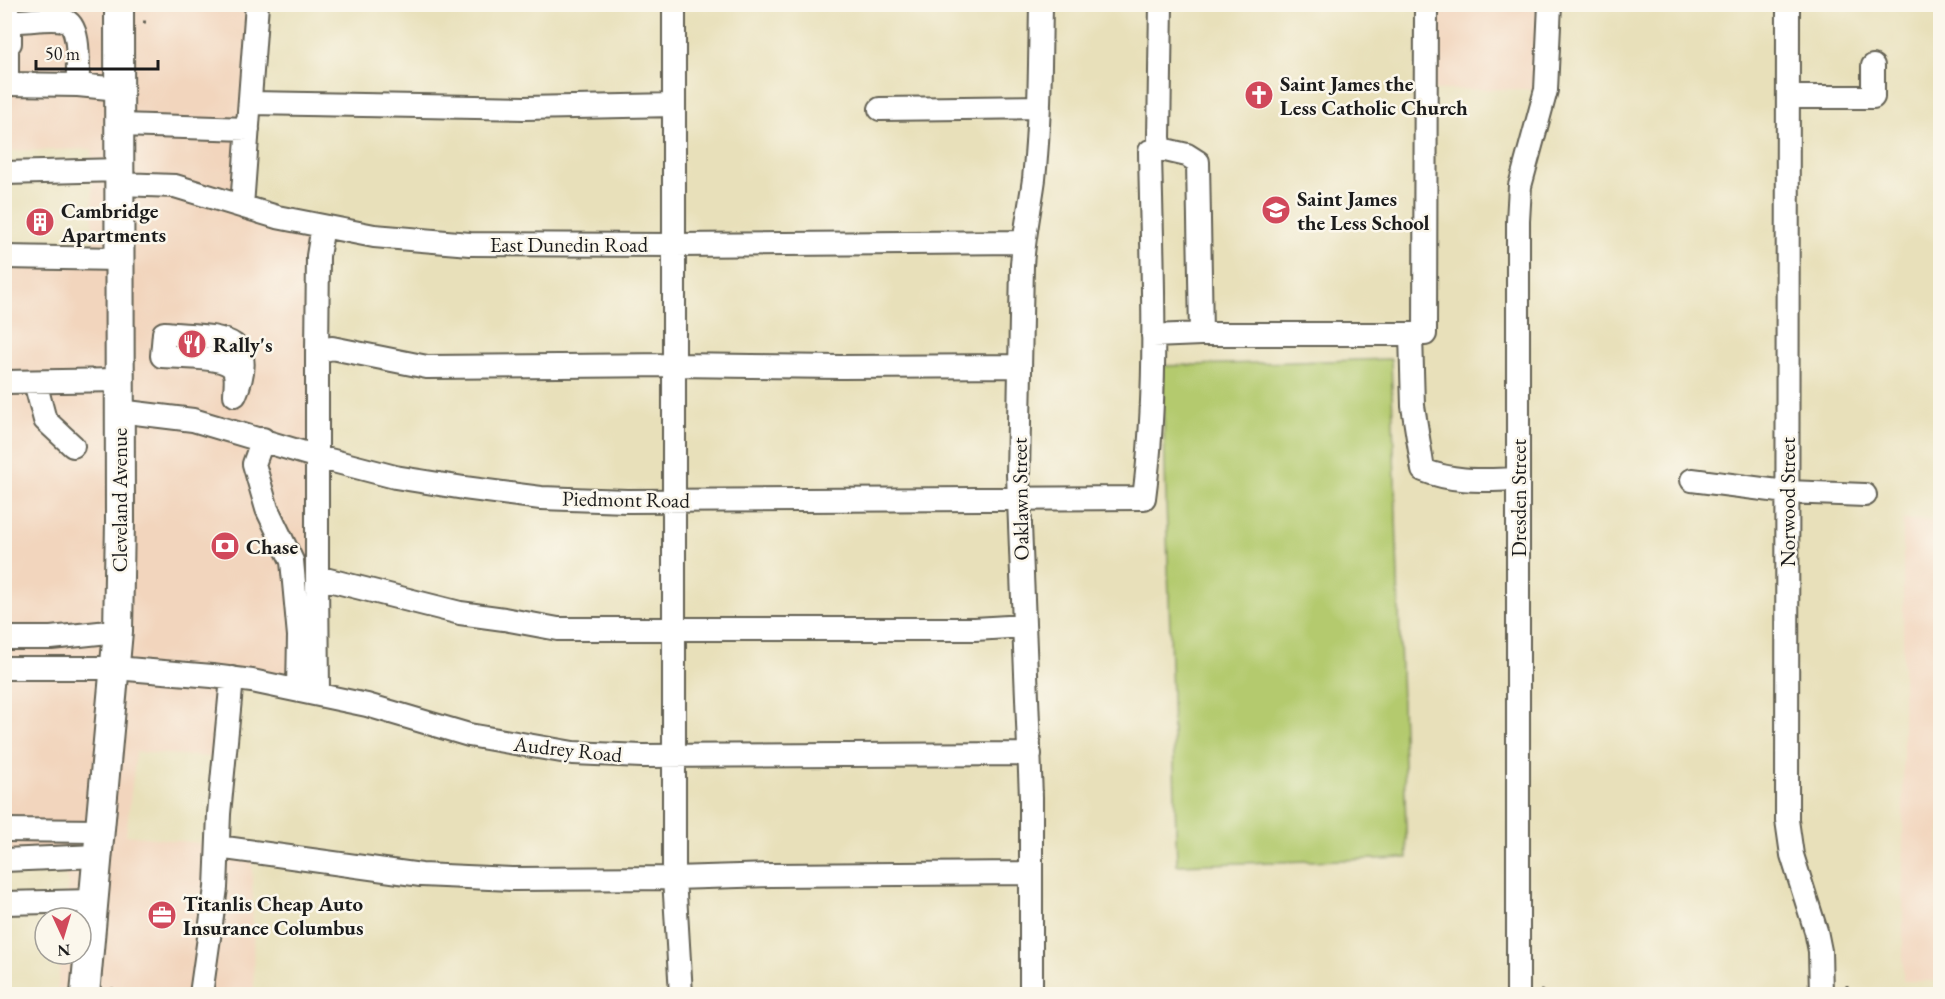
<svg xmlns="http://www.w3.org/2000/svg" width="1945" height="999" font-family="'EB Garamond',serif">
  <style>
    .built { fill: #f2d5bd }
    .green { fill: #b4ca6e; stroke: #687345; stroke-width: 1.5 }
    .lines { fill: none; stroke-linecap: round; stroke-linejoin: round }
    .minor-casing { stroke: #636153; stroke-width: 26 }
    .major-casing { stroke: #636153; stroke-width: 32 }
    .path { stroke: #636153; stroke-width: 3; stroke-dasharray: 4.5 4.5; stroke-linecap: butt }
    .minor { stroke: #fff; stroke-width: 22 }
    .major { stroke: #fff; stroke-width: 28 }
    .labels { text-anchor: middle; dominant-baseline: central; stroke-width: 5; stroke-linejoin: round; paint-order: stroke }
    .poi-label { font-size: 21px; font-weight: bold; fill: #1c1c1c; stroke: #fbf7ec; text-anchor: start }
    .street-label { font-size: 21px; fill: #1c1c1c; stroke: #fbf7ec }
  </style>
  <rect width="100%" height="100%" fill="#fbf7ec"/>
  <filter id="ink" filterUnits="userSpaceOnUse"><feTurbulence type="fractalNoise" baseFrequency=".0167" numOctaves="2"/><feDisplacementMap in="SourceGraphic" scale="12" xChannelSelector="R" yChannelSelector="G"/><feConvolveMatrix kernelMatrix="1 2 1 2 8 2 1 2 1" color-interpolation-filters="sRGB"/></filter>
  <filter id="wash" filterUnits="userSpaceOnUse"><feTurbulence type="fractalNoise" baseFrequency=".008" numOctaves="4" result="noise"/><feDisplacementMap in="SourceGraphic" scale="24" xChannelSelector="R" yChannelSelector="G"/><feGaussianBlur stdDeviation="1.35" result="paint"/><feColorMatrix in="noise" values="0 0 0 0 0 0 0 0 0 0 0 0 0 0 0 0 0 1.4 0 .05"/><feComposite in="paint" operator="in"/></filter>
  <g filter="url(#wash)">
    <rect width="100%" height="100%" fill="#e8e0ba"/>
    <!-- built -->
    <path class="built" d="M5 5H258L247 210 320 231V695L235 683 223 758 136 752 126 835 252 849 254 994H57L61 954H81V918H65L68 883 65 874 53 868 5 869 4 250 93 248 92 149 5 151Z
      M1425 5H1553L1549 89 1425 90Z
      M1903 520H1940V981H1903Z"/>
    <!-- green -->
    <path class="green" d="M1391 359 1407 858 1177 865 1162 366Z"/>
  </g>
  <g filter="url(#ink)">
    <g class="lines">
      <!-- minor casing -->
      <g class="minor-casing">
        <path id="minor" d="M7 4V84L78 85 119 89
          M674 4V878L771 875 1031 873
          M1161 4 1159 138 1161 149 1187 155 1198 162 1201 334H1425L1426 4
          M1788 4 1787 820 1792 855 1816 931 1820 951 1821 994
          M10 43V30L13 23 17 21C31 21 50 17 64 20 82 25 77 69 78 85
          M1788 97H1873V66
          M251 103 524 108 674 105
          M880 109 1039 107
          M120 125 248 129
          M4 173 120 170
          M120 184 175 186 277 217 374 236 470 244 675 245 1024 242
          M242 206 257 4
          M4 257 119 259
          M164 333C210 338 263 329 235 395 235 387 238 374 232 367 222 356 177 357 162 356Z
          M1411 334 1413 406 1423 470C1455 483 1484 480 1518 479
          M1153 336 1201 334
          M317 352 318 256 323 226
          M1020 366 841 367 675 365 427 367 332 348 317 352V577L460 613 504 619 558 629H975L1024 626
          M4 382 119 380
          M35 382 45 420 73 446
          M119 411 193 420 318 457 395 477 464 488 541 498 627 501 1144 498C1159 384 1152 266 1150 151L1161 149
          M263 439 254 464 267 509 292 561 299 636 298 689
          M1692 480 1787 492 1865 495
          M317 577 318 693
          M4 638H51L118 631
          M4 668H115L212 676 252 681 367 705 469 735 573 753 642 756 1030 754
          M4 830 99 831
          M218 847 421 875 512 879 674 878 681 994
          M4 860 97 856
          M4 903 93 901
          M201 994 216 888 219 814 232 678
          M1031 994V797L1018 475 1022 265C1024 236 1030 208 1034 179 1040 121 1040 63 1041 4
          M1518 994V221L1520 186 1546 90 1550 4"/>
      </g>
      <!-- major casing -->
      <g class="major-casing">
        <path id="major" d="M85 994 118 631 120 521 119 4"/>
      </g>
      <!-- path -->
      <path class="path" d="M164 6 165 4
        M143 22H146
        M1847 988V985
        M111 989H114
        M1390 991V994
        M1795 991V987
        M1201 993V994
        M1243 994V993
        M1541 994 1542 989"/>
      <!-- minor -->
      <use href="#minor" class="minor"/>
      <!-- major -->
      <use href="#major" class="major"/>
    </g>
  </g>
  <!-- icons -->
  <defs>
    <g id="church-disc" transform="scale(1.5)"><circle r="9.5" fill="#d1495b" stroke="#fbf7ec"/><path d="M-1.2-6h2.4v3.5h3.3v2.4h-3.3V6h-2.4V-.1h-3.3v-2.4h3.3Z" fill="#fff"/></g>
    <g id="school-disc" transform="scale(1.5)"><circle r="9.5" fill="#d1495b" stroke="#fbf7ec"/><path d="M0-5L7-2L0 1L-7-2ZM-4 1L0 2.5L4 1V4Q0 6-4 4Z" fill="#fff"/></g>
    <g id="building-disc" transform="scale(1.5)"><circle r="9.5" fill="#d1495b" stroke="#fbf7ec"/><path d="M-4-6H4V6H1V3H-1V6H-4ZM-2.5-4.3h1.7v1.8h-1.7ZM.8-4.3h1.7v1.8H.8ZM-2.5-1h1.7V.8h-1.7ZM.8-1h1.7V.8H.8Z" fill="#fff"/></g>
    <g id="restaurant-disc" transform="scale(1.5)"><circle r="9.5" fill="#d1495b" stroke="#fbf7ec"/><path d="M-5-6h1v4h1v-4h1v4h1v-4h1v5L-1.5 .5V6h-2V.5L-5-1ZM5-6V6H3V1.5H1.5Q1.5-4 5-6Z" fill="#fff"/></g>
    <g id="bank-disc" transform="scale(1.5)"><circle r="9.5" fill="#d1495b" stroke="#fbf7ec"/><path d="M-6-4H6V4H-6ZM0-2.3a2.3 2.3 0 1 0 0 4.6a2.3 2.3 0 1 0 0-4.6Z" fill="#fff"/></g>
    <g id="office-disc" transform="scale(1.5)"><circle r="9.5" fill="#d1495b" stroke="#fbf7ec"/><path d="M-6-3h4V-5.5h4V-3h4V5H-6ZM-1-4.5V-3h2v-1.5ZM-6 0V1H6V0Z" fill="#fff"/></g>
  </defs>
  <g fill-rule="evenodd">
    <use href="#church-disc" x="1259" y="95"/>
    <use href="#school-disc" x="1276" y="210"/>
    <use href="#building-disc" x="40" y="222"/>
    <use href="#restaurant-disc" x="192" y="344"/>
    <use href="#bank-disc" x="225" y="546"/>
    <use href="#office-disc" x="162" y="915"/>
  </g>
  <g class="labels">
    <!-- poi labels -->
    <g class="poi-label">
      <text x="1280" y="83">Saint James the<tspan x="1280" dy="24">Less Catholic Church</tspan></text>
      <text x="1297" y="198">Saint James<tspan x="1297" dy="24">the Less School</tspan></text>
      <text x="61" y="210">Cambridge<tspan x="61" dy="24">Apartments</tspan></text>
      <text x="213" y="344">Rally's</text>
      <text x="246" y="546">Chase</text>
      <text x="183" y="903">Titanlis Cheap Auto<tspan x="183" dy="24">Insurance Columbus</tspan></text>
    </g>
    <!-- street labels -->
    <g class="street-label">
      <text x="569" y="244">East Dunedin Road</text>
      <text transform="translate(1518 498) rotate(-90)">Dresden Street</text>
      <text transform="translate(626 499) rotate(1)">Piedmont Road</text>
      <text transform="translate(1020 499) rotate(-91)">Oaklawn Street</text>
      <text transform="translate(119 500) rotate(-90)">Cleveland Avenue</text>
      <text transform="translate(1787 502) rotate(-90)">Norwood Street</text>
      <text transform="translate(568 749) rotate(6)">Audrey Road</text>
    </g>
  </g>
  <!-- margin -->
  <rect width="1945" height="999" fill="none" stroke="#fbf7ec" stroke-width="24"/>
  <!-- north arrow -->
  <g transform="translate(63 936) rotate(176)"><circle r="28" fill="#fbf7ec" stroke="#a29f99" stroke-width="1.5"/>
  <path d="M0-4.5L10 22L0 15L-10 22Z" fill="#d1495b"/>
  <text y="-9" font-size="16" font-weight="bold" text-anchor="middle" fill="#1c1c1c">N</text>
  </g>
  <!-- scale -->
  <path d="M36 60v9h122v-9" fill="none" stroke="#1c1c1c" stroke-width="3"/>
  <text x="45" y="60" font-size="18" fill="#1c1c1c" stroke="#fbf7ec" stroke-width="4.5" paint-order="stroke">50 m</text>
</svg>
